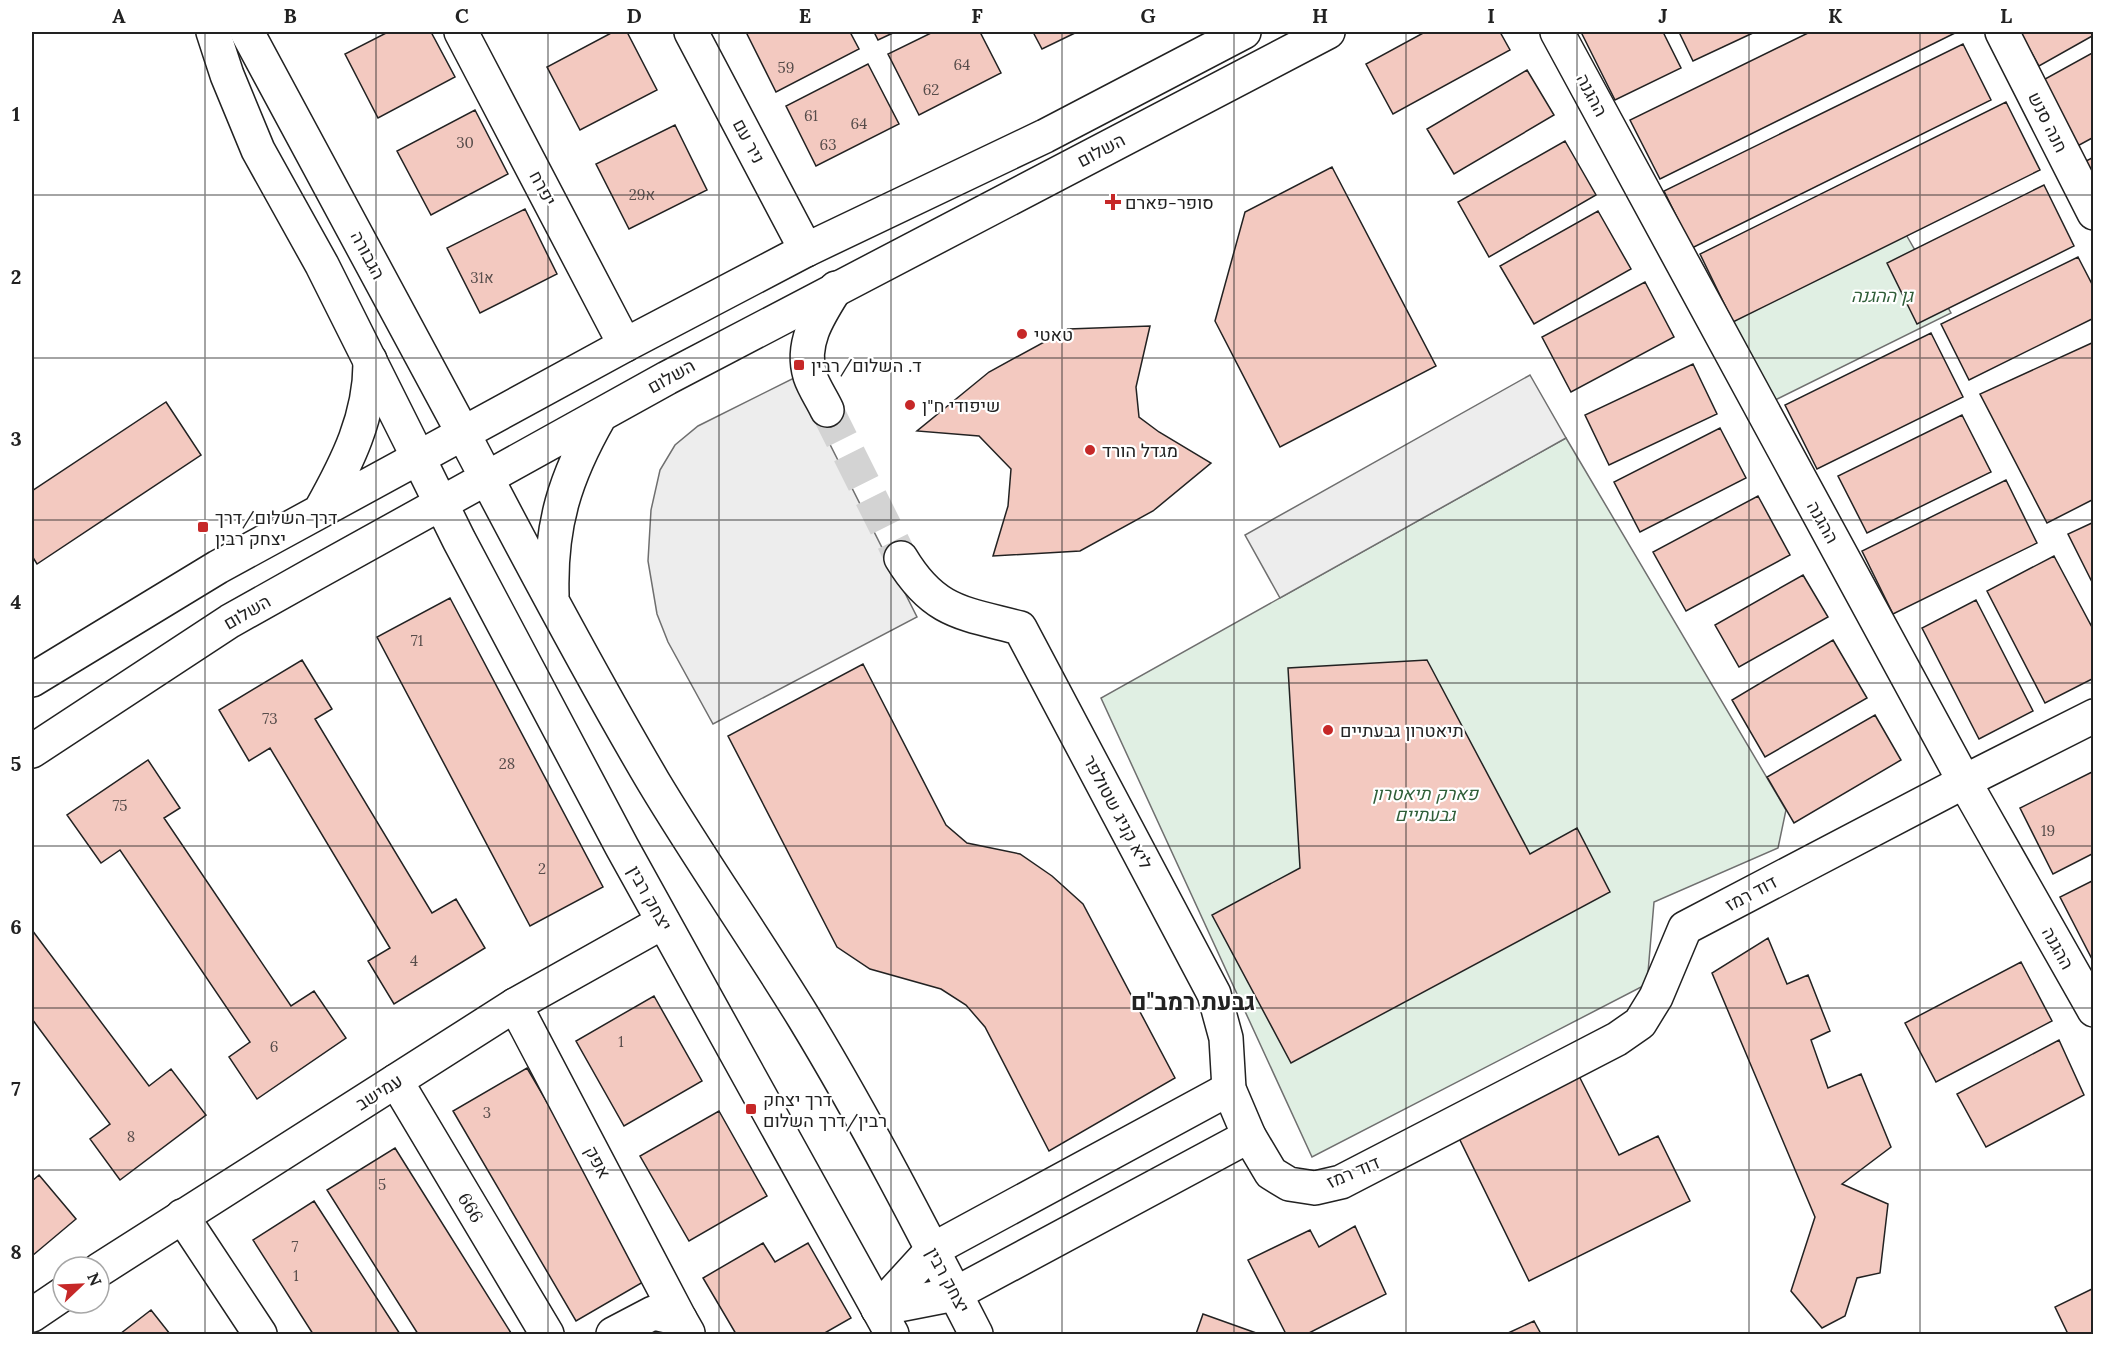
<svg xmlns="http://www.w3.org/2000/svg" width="2125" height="1366" font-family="Lora,Heebo,serif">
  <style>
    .green { fill: #e0efe3; stroke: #6f6f6f; stroke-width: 1.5 }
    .parking { fill: #ededed; stroke: #6f6f6f; stroke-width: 1.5 }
    .building { fill: #f3c9c0; stroke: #222; stroke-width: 1.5 }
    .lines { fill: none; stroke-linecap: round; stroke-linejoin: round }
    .street-tunnel { stroke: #d3d3d3; stroke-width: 33; stroke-dasharray: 33 16; stroke-linecap: butt }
    .street-casing { stroke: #222; stroke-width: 36 }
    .secondary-casing { stroke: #222; stroke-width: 36 }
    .street { stroke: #fff; stroke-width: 33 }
    .secondary { stroke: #fff; stroke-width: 33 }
    .grid { fill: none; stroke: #222; stroke-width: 1.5; stroke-opacity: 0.55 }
    .poi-dot { fill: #c62828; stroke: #fff; stroke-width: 2 }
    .labels { text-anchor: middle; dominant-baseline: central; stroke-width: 4.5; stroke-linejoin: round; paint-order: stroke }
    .number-label { font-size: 15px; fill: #564c4a }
    .street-label { font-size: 18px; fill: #222; stroke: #fff }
    .poi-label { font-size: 18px; fill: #222; stroke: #fff; text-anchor: start }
    .park-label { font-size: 18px; font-style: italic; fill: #2f5e38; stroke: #fff }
    .district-label { font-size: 24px; font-weight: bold; fill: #222; stroke: #fff }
    .neatline { fill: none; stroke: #222; stroke-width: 2 }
    .grid-label { font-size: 20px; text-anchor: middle; font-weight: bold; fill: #222 }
  </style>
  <rect width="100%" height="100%" fill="#fff"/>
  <!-- green -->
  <path class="green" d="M1904 231 1951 313 1761 407 1718 328Z
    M1566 438 1786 810 1778 848 1654 902 1647 984 1312 1157 1101 698Z"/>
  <!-- parking -->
  <path class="parking" d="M1530 375 1566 438 1280 598 1245 535Z
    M796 377 917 617 713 724 668 642 657 614 648 561 651 510 660 470 675 445 698 426Z"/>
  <!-- building -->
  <path class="building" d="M388 32H431L455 77 378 118 345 54Z
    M613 32H627L657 90 580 130 547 67Z
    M746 32H850L859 49 776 92Z
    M874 32H895L878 40Z
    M933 32H980L1001 73 919 115 888 54Z
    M1033 32H1077L1042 49Z
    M1425 32H1500L1510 50 1393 114 1366 64Z
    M1581 32H1663L1681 68 1615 100Z
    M1679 32H1755L1693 61Z
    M1810 32H1954L1955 33 1660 179 1630 120Z
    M2020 32H2094V35L2039 66Z
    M1963 44 1991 100 1692 248 1664 191Z
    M2094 52V137L2072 149 2036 84Z
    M868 64 899 124 816 166 786 106Z
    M1527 70 1554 115 1454 174 1427 129Z
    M2006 102 2040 170 1733 322 1700 254Z
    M475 110 508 174 431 215 397 151Z
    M675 125 707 190 629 229 596 164Z
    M1565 141 1596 195 1489 257 1458 202Z
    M2094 157V184L2082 163Z
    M1332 167 1436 366 1280 447 1215 321 1245 212Z
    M2044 185 2074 246 1917 324 1887 263Z
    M525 209 557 274 480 313 447 248Z
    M1598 211 1631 269 1534 324 1500 266Z
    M2078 257 2094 288V318L1969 380 1941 324Z
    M1645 282 1674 337 1571 392 1542 337Z
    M1150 326 1136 387 1139 417 1159 432 1211 463 1153 511 1080 551 993 556 1008 506 1011 469 979 436 917 431 989 372 1068 329Z
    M1931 333 1963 397 1817 469 1785 405Z
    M2094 342V499L2047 523 1980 394Z
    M1693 364 1717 414 1609 465 1585 415Z
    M166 402 201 455 37 564 32 556V491Z
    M1962 415 1991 472 1867 533 1838 476Z
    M1720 428 1746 478 1640 532 1614 482Z
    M2006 480 2037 543 1893 614 1862 551Z
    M1758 496 1790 555 1686 611 1653 552Z
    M2094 522V586L2068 534Z
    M2054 556 2094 631V678L2045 703 1987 591Z
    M1803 575 1828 617 1739 667 1715 625Z
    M450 598 603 887 530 926 377 637Z
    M1976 600 2033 711 1979 739 1922 628Z
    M1833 640 1867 698 1765 757 1732 700Z
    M302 660 332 709 315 719 432 913 456 899 485 948 394 1004 368 961 390 948 270 748 249 761 219 710Z
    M1427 660 1530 854 1577 828 1610 892 1291 1063 1212 915 1300 868 1288 668Z
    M863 664 946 825 967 843 1020 854 1052 876 1083 904 1175 1078 1049 1151 985 1027 966 1005 941 989 870 969 837 947 728 736Z
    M1875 715 1901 760 1794 823 1767 777Z
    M148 760 180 808 164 818 291 1006 314 991 346 1038 257 1099 229 1057 250 1042 120 850 101 863 67 815Z
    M2094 771V853L2053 874 2020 808Z
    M2094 880V960L2093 961 2060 897Z
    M32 930 149 1086 171 1069 206 1115 120 1180 90 1139 110 1124 32 1019Z
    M1768 938 1787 984 1808 975 1830 1031 1811 1040 1828 1088 1861 1074 1891 1147 1842 1184 1888 1204 1880 1273 1857 1278 1845 1316 1822 1328 1791 1291 1815 1217 1712 973Z
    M2021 962 2052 1021 1936 1082 1905 1023Z
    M654 996 702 1081 624 1126 576 1041Z
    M2059 1040 2084 1095 1986 1147 1957 1094Z
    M527 1068 650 1278 576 1321 453 1111Z
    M1579 1076 1619 1155 1658 1136 1690 1201 1529 1281 1458 1136Z
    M719 1111 767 1196 689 1241 640 1156Z
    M395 1148 511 1333 510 1334H418L327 1190Z
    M39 1175 76 1219 32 1256V1181Z
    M314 1201 400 1334H313L253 1240Z
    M1355 1226 1386 1294 1307 1334H1286L1248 1260 1310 1230 1319 1247Z
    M763 1243 775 1262 808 1243 851 1318 823 1334H736L703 1278Z
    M2094 1288V1334H2068L2055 1307Z
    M151 1310 170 1334H120Z
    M1203 1314 1259 1334H1196Z
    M1534 1321 1541 1334H1506Z"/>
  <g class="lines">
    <!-- street-tunnel -->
    <path class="street-tunnel" d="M827 410 901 558"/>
    <!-- street casing -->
    <g class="street-casing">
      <g id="street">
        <path d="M213 32 227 75 258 150 322 265 418 457"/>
        <path d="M247 32 463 433"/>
        <path d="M461 32 625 345"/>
        <path d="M691 32 806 250"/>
        <path d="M1557 32 1964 781 2094 1010"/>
        <path d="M2002 32 2094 213"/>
        <path d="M827 410C822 399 814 388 810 376 800 343 819 315 836 288"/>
        <path d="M901 558C934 613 963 613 1020 628L1214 994 1226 1038 1229 1089 1249 1136 1271 1173 1289 1184 1315 1188 1341 1182 1617 1039 1640 1023 1656 997 1685 928 1979 774 2094 716"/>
        <path d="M515 1005 680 1319"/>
        <path id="s1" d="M396 1081 547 1334"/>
        <path d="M182 1216 260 1334"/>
        <path d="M99 1270 515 1005 663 922"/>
        <path d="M878 1309 932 1250 1229 1089"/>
        <path d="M878 1309 955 1294 1249 1136"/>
        <path d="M32 1315 63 1294"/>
        <path d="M613 1334 653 1313 680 1319 688 1333"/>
      </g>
    </g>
    <!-- secondary casing -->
    <g class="secondary-casing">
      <path id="secondary" d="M463 433C524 550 586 667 653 781 701 861 755 938 804 1018 866 1120 922 1229 976 1334
        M418 457 459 540 622 847 892 1334
        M320 511C347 463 371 416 370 360
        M552 595C550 525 565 477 600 416
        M32 680 218 567 625 345 806 250 1045 136 1244 32
        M32 751 230 621 312 575 667 378 1328 32"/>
    </g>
    <!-- street -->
    <use href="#street" class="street"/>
    <!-- secondary -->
    <use href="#secondary" class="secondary"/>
  </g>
  <!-- grid -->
  <path class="grid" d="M205 32V1334M376 32V1334M548 32V1334M719 32V1334M891 32V1334M1062 32V1334M1234 32V1334M1406 32V1334M1577 32V1334M1749 32V1334M1920 32V1334M32 195H2094M32 358H2094M32 520H2094M32 683H2094M32 846H2094M32 1008H2094M32 1170H2094"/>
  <!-- markers -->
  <g class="poi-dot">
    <path d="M1110 193h6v6h6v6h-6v6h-6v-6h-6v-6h6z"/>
    <circle cx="1022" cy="334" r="6"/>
    <rect x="793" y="359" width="12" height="12" rx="3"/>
    <circle cx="910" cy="405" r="6"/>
    <circle cx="1090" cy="450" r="6"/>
    <rect x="197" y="521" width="12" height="12" rx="3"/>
    <circle cx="1328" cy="730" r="6"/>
    <rect x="745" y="1103" width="12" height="12" rx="3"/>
  </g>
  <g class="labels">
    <!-- number labels -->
    <g class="number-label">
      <text x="962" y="64">64</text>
      <text x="786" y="67">59</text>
      <text x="931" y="89">62</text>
      <text x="811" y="115">61</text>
      <text x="859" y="123">64</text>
      <text x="465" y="142">30</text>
      <text x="828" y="144">63</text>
      <text x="642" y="194">29א</text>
      <text x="482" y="277">31א</text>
      <text x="417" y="640">71</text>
      <text x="270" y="718">73</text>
      <text x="507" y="763">28</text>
      <text x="120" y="805">75</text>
      <text x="2048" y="830">19</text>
      <text x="542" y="868">2</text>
      <text x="414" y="960">4</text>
      <text x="621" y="1041">1</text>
      <text x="274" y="1046">6</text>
      <text x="487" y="1112">3</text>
      <text x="131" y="1136">8</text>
      <text x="382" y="1184">5</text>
      <text x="295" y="1246">7</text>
      <text x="296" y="1275">1</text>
    </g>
    <!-- street labels -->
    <g class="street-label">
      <text transform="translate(1592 95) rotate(62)">ההגנה</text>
      <text transform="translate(2048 122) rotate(63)">חנה סנש</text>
      <text transform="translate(749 141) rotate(62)">ניר עם</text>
      <text transform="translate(1101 150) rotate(-28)">השלום</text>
      <text transform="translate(543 188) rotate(62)">יפרח</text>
      <text transform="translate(368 255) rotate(62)">הגבורה</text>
      <text transform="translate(671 376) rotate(-29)">השלום</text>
      <text transform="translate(1823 522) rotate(61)">ההגנה</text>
      <text transform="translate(247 612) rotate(-30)">השלום</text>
      <text transform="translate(1118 812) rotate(62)">ליא קניג שטולפר</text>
      <text transform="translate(1751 893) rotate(-28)">דוד רמז</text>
      <text transform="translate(650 898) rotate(61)">יצחק רבין</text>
      <text transform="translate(2058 948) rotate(61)">ההגנה</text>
      <text transform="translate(379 1092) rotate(-32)">עמישב</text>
      <text transform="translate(598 1162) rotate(62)">אפק</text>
      <text transform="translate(1353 1172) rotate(-23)">דוד רמז</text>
      <text stroke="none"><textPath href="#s1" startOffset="147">666</textPath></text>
      <text transform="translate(948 1280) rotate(62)">יצחק רבין</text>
    </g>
    <!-- poi labels -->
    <g class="poi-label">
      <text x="1125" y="202">סופר-פארם</text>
      <text x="1034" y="334">טאטי</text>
      <text x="811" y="365">ד. השלום/רבין</text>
      <text x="922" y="405">שיפודי ח"ן</text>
      <text x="1102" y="450">מגדל הורד</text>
      <text x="215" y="517">דרך השלום/דרך<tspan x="215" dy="21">יצחק רבין</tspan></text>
      <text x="1340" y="730">תיאטרון גבעתיים</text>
      <text x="763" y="1099">דרך יצחק<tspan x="763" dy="21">רבין/דרך השלום</tspan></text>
    </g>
    <!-- park labels -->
    <g class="park-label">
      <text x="1882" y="295">גן ההגנה</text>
      <text x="1425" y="793">פארק תיאטרון<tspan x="1425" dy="21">גבעתיים</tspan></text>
    </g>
    <!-- district labels -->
    <g class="district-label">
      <text x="1193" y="1001">גבעת רמב"ם</text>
    </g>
  </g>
  <!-- border -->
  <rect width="2125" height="1366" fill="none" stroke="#ffffff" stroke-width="66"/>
  <!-- north arrow -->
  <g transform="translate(81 1285) rotate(67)"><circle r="28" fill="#ffffff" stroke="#a7a7a7" stroke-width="1.5"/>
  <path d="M0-4.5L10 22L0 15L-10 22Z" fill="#c62828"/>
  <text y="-9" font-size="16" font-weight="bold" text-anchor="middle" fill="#222222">N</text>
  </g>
  <rect x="33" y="33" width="2059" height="1300" class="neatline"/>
  <g class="grid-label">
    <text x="119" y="23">A</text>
    <text x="290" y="23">B</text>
    <text x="462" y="23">C</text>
    <text x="634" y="23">D</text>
    <text x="805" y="23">E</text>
    <text x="977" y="23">F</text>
    <text x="1148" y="23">G</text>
    <text x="1320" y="23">H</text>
    <text x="1491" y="23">I</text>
    <text x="1663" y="23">J</text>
    <text x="1835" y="23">K</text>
    <text x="2006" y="23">L</text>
    <text x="16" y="121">1</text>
    <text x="16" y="284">2</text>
    <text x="16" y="446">3</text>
    <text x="16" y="609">4</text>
    <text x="16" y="771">5</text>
    <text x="16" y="934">6</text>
    <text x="16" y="1096">7</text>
    <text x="16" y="1259">8</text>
  </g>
</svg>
